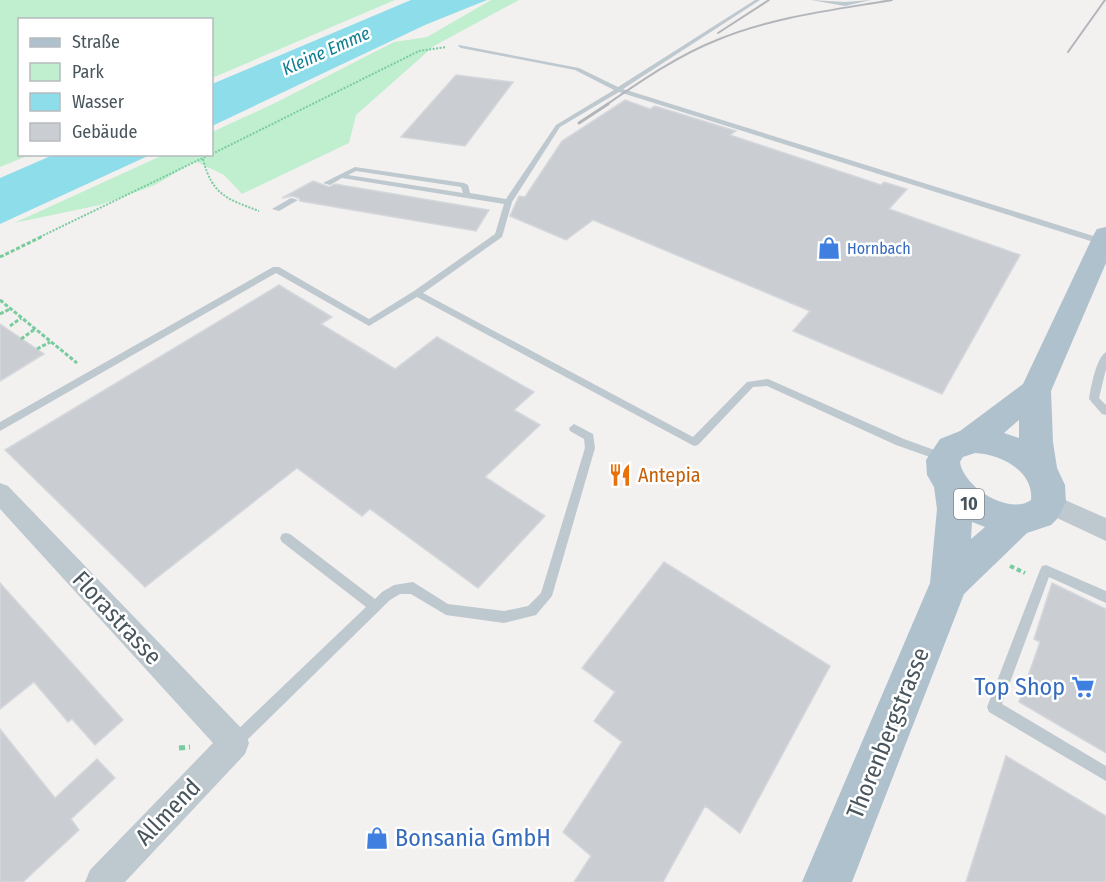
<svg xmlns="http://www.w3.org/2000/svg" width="1106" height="882" font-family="'Fira Sans Condensed',sans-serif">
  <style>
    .green { fill: #c0efcf }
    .water { fill: #8eddeb }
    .building { fill: #caced3; stroke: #d4d7db; stroke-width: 1.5 }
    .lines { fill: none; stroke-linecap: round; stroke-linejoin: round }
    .path-far3 { stroke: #78cc9e; stroke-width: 2; stroke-dasharray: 2 1.5; stroke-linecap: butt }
    .path-far2 { stroke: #78cc9e; stroke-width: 3; stroke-dasharray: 4 2; stroke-linecap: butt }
    .path-far1 { stroke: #78cc9e; stroke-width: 4; stroke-dasharray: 4.5 3; stroke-linecap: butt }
    .path { stroke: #78cc9e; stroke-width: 5; stroke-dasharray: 6 4; stroke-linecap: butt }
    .lane { fill: #bec8cf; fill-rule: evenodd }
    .street { fill: #bec8cf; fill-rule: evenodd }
    .primary { fill: #b0c1ce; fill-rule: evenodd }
    .rail-far1 { stroke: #b2b6ba; stroke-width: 2 }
    .rail { stroke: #b2b6ba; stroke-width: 3 }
    .labels { text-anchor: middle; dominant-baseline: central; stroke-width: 5; stroke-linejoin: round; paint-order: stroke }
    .far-shop-label { font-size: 16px; fill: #366cbe; stroke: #fff; text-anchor: start }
    .far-water-label { font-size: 18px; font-style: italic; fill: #0f8093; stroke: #fff }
    .shield { fill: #fff; stroke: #7f888e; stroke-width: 1.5 }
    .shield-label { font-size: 18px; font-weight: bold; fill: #48555d }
    .food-label { font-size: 20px; fill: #c56008; stroke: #fff; text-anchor: start }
    .near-street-label { font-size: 24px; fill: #48555d; stroke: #fff }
    .near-shop-label { font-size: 24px; fill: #366cbe; stroke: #fff; text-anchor: end }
  </style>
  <rect width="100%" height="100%" fill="#f3f0f0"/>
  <!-- green -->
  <path class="green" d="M0 0H395L212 78V20H20V154L30 155 0 167Z
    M491 0H519L434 46 356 115 349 143 242 194 224 175 195 161 155 185 100 205 14 223 163 155 212 154V132L275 103 394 42 427 37Z"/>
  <!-- water -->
  <path class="water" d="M411 0H487L425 25 212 126V84Z
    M53 155V154L150 155 0 224V178Z"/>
  <!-- building -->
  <path class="building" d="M456 75 513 82 465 146 401 137Z
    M625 100 650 109 655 106 736 131 730 135 881 185 884 182 907 189 889 209 1020 255 942 394 793 331 810 311 593 220 566 240 510 216 519 196 525 197 562 141Z
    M313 181 329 187 335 184 489 210 476 231 300 201 299 198 292 196 282 198Z
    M279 285 332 317 321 324 395 369 437 337 534 392 514 410 540 425 485 477 545 516 478 588 370 509 362 516 297 468 145 587 5 450Z
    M0 324 44 354 0 381Z
    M664 562 830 666 740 833 705 806 663 882H574L591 856 563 832 622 742 594 721 615 692 582 668Z
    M0 583 123 720 95 745 72 719 68 722 34 682 0 709Z
    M1052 583 1106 609V753L1019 702 1040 642 1034 639Z
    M0 729 55 798 97 759 115 778 71 819 79 830 23 882H0Z
    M1006 756 1106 816V882H966Z"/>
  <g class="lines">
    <!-- path-far3 -->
    <path class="path-far3" d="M212 154 419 51 446 47
      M203 159C212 195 227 199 259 211
      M40 237 211 154"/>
    <!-- path-far2 -->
    <path class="path-far2" d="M0 257 43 236
      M0 300 77 363
      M0 314 10 309
      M10 326 21 318
      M21 339 35 329
      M37 349 50 342"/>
    <!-- path-far1 -->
    <path class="path-far1" d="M1010 566 1025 573"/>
    <!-- path -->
    <path class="path" d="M179 748 190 747"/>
    <!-- lane -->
    <path class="lane" d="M755 0H760L623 89 1106 240V244H1100L619 92 560 127 512 202 502 237 423 293 693 437 747 382 768 379 904 439 948 455 949 458 948 461 944 462 896 445 767 386 753 387 698 445 694 446 417 297 369 326 276 273 0 431V422L273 267H279L369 319 414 291 495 234 504 204 342 178 330 185 323 183 355 167 464 183 468 185 470 193 506 199 556 125 614 90 575 70 461 48 458 46 459 45 579 68 618 87ZM356 171 461 187 463 193 348 175Z
      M811 0 845 2 871 0 845 6Z
      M291 198 298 200 279 211 272 209Z
      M1106 352V369L1099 398 1106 405V415L1102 414 1089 399C1091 387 1096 358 1106 352Z
      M574 424 593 434 595 448 552 596 536 615 504 623 446 615 411 594H400L390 600 241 746 236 748 231 746 229 741 231 736 366 607 282 542 280 538 282 534 286 533 290 534 375 599 382 592 394 585 413 582 448 604 504 611 528 606 541 593 585 448 584 439 570 431 569 428Z
      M1046 565 1106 591V603L1049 577 1002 704 1106 766V781L989 712 987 707 1040 570 1042 566Z"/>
    <!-- street -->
    <path class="street" d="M0 483 8 486 245 732 249 743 245 754 125 882H85L90 870 213 743 0 509Z
      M1049 493 1106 518V541L1040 510 1037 503 1040 496Z"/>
    <!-- primary -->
    <path class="primary" d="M1106 227V263L1051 391 1053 442 1057 468 1065 485 1066 502 1057 519 1051 525 1027 533 964 594 852 882H802L930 583 937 509 934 487 927 475 926 460 940 439 960 431 1023 384 1094 234 1097 229ZM1019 420V438L1004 433ZM975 453C999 454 1034 470 1031 500 1010 516 963 487 960 462L963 457ZM972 522 985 527 971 539Z"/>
    <!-- rail-far1 -->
    <path class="rail-far1" d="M718 33 769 0
      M1068 52 1105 0
      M606 105C641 81 677 56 717 40 773 17 833 10 892 0"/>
    <!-- rail -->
    <path class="rail" d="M579 123 608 104"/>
  </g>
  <!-- icons -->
  <defs>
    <g id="shop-bare" transform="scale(1.8)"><path d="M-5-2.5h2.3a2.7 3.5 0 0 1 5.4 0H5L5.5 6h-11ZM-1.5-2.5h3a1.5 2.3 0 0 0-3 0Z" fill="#3f7fe0" stroke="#fff" stroke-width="2.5" paint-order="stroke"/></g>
    <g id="restaurant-bare" transform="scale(1.8)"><path d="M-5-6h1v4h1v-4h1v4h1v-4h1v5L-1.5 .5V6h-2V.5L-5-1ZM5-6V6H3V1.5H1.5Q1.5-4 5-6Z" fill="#e8710a" stroke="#fff" stroke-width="2.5" paint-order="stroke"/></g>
    <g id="supermarket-bare" transform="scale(1.8)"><path d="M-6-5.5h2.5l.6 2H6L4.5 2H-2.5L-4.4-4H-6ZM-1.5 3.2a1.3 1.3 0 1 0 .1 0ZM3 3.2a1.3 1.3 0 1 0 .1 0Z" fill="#3f7fe0" stroke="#fff" stroke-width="2.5" paint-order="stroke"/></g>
  </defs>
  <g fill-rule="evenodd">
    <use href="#shop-bare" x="829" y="248"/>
    <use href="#restaurant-bare" x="620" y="475"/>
    <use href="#supermarket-bare" x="1083" y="687"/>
    <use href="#shop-bare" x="377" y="838"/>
  </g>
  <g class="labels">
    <!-- far-shop labels -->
    <g class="far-shop-label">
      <text x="847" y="248">Hornbach</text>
    </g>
    <!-- far-water labels -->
    <g class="far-water-label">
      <text transform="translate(326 51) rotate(-24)">Kleine Emme</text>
    </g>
    <!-- shield labels -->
    <rect class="shield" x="954" y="489" width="30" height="30" rx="4.5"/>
    <g class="shield-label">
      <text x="969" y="504">10</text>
    </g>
    <!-- food labels -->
    <g class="food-label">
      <text x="638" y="475">Antepia</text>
    </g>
    <!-- near-street labels -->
    <g class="near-street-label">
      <text transform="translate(117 618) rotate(47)">Florastrasse</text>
      <text transform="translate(888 733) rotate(-68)">Thorenbergstrasse</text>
      <text transform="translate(168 812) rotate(-46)">Allmend</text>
    </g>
    <!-- near-shop labels -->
    <g class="near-shop-label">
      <text x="1065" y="687">Top Shop</text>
      <text x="395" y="838" text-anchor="start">Bonsania GmbH</text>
    </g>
  </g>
  <!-- legend -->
  <rect x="18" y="18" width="195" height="138" fill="#ffffff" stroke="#b6bbbe" stroke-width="1.5"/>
  <rect x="30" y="38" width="30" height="9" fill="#b0c1ce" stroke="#b6bbbe" stroke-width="1.5"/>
  <text x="72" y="48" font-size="18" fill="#48555d">Straße</text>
  <rect x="30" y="63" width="30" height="18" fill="#c0efcf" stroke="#b6bbbe" stroke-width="1.5"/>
  <text x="72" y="78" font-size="18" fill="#48555d">Park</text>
  <rect x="30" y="93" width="30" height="18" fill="#8eddeb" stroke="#b6bbbe" stroke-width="1.5"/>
  <text x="72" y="108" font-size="18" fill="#48555d">Wasser</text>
  <rect x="30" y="123" width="30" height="18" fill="#caced3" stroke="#b6bbbe" stroke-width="1.5"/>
  <text x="72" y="138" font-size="18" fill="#48555d">Gebäude</text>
</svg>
